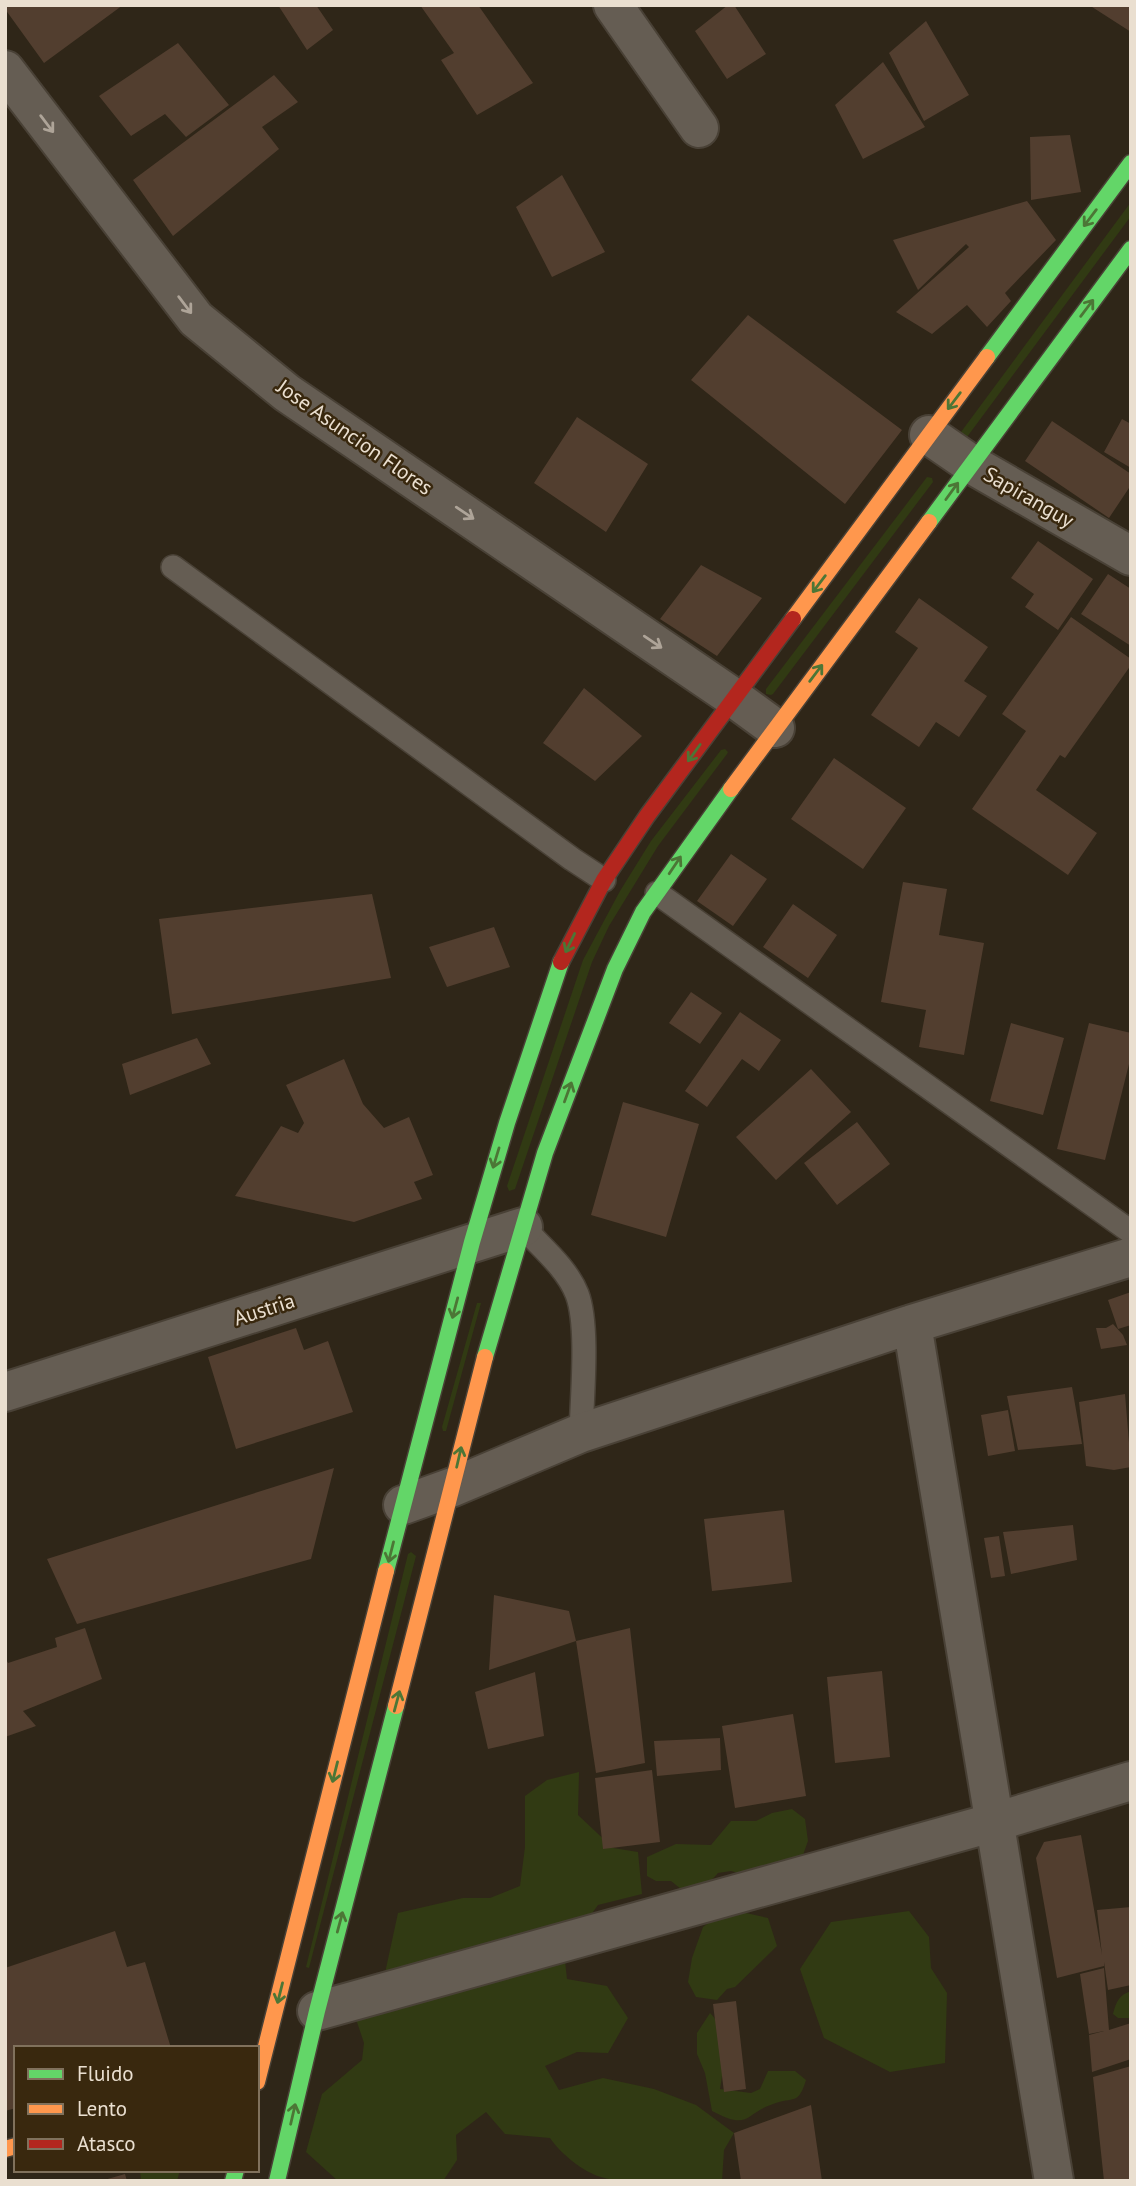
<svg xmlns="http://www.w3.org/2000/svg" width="1136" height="2186" font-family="'PT Sans',sans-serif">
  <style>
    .green { fill: #313a13 }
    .building { fill: #523e2f }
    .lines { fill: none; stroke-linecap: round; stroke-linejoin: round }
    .lane-casing { stroke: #494136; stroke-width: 26 }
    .street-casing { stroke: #494136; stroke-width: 42 }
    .fast-casing { stroke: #494136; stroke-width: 19 }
    .slow-casing { stroke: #494136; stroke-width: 19 }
    .jam-casing { stroke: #494136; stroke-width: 19 }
    .lane { stroke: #655d53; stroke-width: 23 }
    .street { stroke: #655d53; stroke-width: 38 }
    .fast { stroke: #63d668; stroke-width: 16 }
    .slow { stroke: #ff974d; stroke-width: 16 }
    .jam { stroke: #b3261e; stroke-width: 16 }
    .oneway { stroke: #aea498 }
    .oneway2 { stroke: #4c7636 }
    .labels { text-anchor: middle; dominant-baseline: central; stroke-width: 5; stroke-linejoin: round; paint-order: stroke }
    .street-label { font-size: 21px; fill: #eadfd0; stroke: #39280e }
  </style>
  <rect width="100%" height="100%" fill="#2f2618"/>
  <!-- green -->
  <path class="green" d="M1131 202V216L967 437 962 439 961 432Z
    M927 477 932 478 933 482 773 694 771 695 766 694V689Z
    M725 749 728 752 727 754 658 846 609 926 592 962 515 1189 509 1191 507 1186 583 960 620 891 651 841 721 750Z
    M477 1303H481L446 1431H443L442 1427Z
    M411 1552 416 1556 309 1968 306 1967 408 1554Z
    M579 1772 578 1815 613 1848 638 1852 642 1894 598 1905 564 1952 567 1979 607 1986 628 2018 608 2053 577 2052 545 2066 559 2090 603 2078 654 2089 696 2105 734 2133 724 2150 722 2181C690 2181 630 2186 601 2177 583 2172 560 2153 550 2138L505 2134 486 2112 456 2135 457 2160 443 2181 393 2179 338 2181 306 2152 322 2094 362 2060 364 2043 356 2019 385 1973 398 1913 463 1898H490L520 1886 525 1847V1796L547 1780Z
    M792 1809 805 1819 808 1841 803 1855 794 1864 745 1875 731 1871 718 1873C706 1887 699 1889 681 1889L671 1881H656L647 1876V1857L676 1844 711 1845 731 1821H756L772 1813Z
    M728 1909 768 1918 777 1946 735 1987 727 1989 717 2000 696 1997 688 1982 692 1958 703 1927Z
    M909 1911 929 1937 931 1968 947 1993 945 2063 890 2072 824 2038 800 1969 831 1922Z
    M1131 1991V2018H1118L1113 2014C1116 2002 1119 1995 1131 1991Z
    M710 2013C730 2033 724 2064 720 2089L751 2093 760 2089 768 2071H795L806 2080C798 2106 794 2096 773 2104 744 2114 750 2131 712 2111L705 2073 697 2054V2033Z
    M140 2170H180L177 2181H141Z"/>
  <!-- building -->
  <path class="building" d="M5 5H123L44 63 5 9Z
    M278 5H316L333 30 307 50Z
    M420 5H478L533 83 477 115 441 60 454 53Z
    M728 5H734L766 54 727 79 695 31Z
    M1089 5H1131V32Z
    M926 21 969 95 924 121 889 53Z
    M178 43 229 105 186 137 165 114 131 136 99 96Z
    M883 62 925 127 863 159 835 105Z
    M274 75 298 102 262 127 279 149 173 236 133 180Z
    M1070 135 1081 192 1031 200 1030 137Z
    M562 175 605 252 552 277 516 207Z
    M1027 201 1056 240 1005 293 1011 301 987 327 967 305 932 334 896 312 969 247 966 244 918 290 893 240Z
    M748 315 902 430 845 504 691 380Z
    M577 417 648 464 606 532 534 483Z
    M1122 419 1131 424V468L1104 452Z
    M1052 421 1131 474V485L1109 518 1025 461Z
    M1038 541 1093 579 1058 630 1025 607 1034 594 1011 578Z
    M701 565 762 598 717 656 660 619Z
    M1108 574 1131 589V646L1081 614Z
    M919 598 988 647 964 681 987 696 959 737 936 722 919 747 871 715 918 648 895 632Z
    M1071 617 1131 659V665L1065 758 1060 755 1036 790 1097 833 1068 875 972 809 1026 731 1002 714Z
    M584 688 642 736 595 781 543 743Z
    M834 758 906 808 863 869 791 819Z
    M731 854 767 879 733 926 697 901Z
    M903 882 947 889 939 935 984 943 964 1055 919 1047 926 1010 881 1002Z
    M372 894 391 978 172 1014 159 919Z
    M793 904 837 935 808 978 763 947Z
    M494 927 510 967 447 987 429 947Z
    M691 992 722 1013 700 1044 669 1023Z
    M740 1012 781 1040 759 1071 742 1059 707 1107 685 1091Z
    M1011 1023 1064 1038 1043 1115 990 1101Z
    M1089 1023 1131 1033V1056L1105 1160 1057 1149Z
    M197 1038 211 1064 130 1095 122 1064Z
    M344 1059 363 1104 384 1128 409 1117 433 1175 414 1182 422 1199 354 1222 235 1196 281 1126 298 1133 304 1123 286 1085Z
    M811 1069 851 1112 776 1180 736 1137Z
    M623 1102 699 1124 666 1237 591 1215Z
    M857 1122 890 1164 837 1205 804 1163Z
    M1131 1292V1325L1118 1329 1108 1300Z
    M1113 1324 1123 1335 1127 1345 1101 1349 1096 1328H1106Z
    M296 1328 304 1350 328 1341 353 1412 236 1449 208 1357Z
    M1072 1387 1082 1444 1018 1450 1007 1396Z
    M1125 1394 1131 1467 1114 1470 1086 1466 1079 1402Z
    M1008 1410 1015 1451 988 1456 981 1415Z
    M334 1468 311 1559 77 1624 47 1559Z
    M784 1510 792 1582 712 1591 704 1519Z
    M1073 1525 1077 1560 1011 1574 1003 1532Z
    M999 1536 1005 1576 991 1578 984 1538Z
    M494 1595 569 1611 576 1641 489 1670Z
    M85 1628 102 1679 23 1711 36 1726 5 1737V1657L8 1663 57 1647 55 1638Z
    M630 1628 645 1763 596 1773 576 1641Z
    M882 1671 890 1757 835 1763 827 1677Z
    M535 1672 544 1736 488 1749 475 1692Z
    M793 1714 806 1796 735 1808 722 1726Z
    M720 1738 721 1770 657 1776 654 1741Z
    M652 1770 660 1842 603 1849 595 1778Z
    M1081 1835 1102 1955 1097 1910 1131 1907V1985L1108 1990 1104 1962V1966L1057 1978 1036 1858 1044 1842Z
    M115 1931 127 1967 145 1962 171 2048H16V2108L5 2111V1968Z
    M1104 1968 1109 2030 1131 2023V2059L1092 2072 1089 2035 1104 2031 1089 2034 1080 1974Z
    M736 2001 746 2089 724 2092 713 2004Z
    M1131 2066V2181H1104L1093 2077Z
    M811 2105 822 2181H741L734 2133Z
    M125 2174 127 2181H104V2180Z"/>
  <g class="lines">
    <!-- lane casing -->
    <g class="lane-casing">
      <path id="lane" d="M173 567 572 859 604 880
        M657 893 1131 1232
        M523 1227C541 1247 567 1268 577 1294 589 1325 582 1397 581 1433"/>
    </g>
    <!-- street casing -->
    <g class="street-casing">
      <path id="street" d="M613 5 699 128
        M5 70 196 319 287 393 734 698 775 728
        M929 435 971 464 1131 556
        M912 1324 1054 2181
        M5 1392 523 1227
        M403 1505 453 1487 581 1433 912 1324 1131 1257
        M317 2011 995 1822 1131 1781"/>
    </g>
    <!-- fast casing -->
    <g class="fast-casing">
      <path id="fast" d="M987 357 1131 163
        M929 522 1131 249
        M485 1357 545 1153 615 969 643 912 731 789
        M386 1571 472 1242 507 1123 561 962
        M233 2181 236 2170
        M277 2181 317 2011 396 1706"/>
    </g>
    <!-- slow casing -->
    <g class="slow-casing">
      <path id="slow" d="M793 619 987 357
        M731 789 929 522
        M396 1706 485 1357
        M257 2082 386 1571
        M5 2149 16 2146"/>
    </g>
    <!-- jam casing -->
    <g class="jam-casing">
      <path id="jam" d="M561 962 604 880 647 816 793 619"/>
    </g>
    <!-- lane -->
    <use href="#lane" class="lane"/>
    <!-- street -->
    <use href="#street" class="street"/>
    <!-- fast -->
    <use href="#fast" class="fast"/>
    <!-- slow -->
    <use href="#slow" class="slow"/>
    <!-- jam -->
    <use href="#jam" class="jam"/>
  </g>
  <!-- one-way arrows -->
  <defs><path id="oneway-shaft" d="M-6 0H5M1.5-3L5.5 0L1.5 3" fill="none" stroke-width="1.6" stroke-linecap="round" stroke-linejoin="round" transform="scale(1.75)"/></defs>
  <g class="oneway">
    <use href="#oneway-shaft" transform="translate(47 124) rotate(53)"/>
    <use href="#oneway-shaft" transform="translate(185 305) rotate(53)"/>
    <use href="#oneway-shaft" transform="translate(465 513) rotate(34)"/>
    <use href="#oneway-shaft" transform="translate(653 642) rotate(34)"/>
  </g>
  <g class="oneway2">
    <use href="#oneway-shaft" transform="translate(1090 218) rotate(127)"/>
    <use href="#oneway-shaft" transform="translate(1087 308) rotate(-53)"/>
    <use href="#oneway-shaft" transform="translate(954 401) rotate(127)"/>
    <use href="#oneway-shaft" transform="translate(952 491) rotate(-54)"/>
    <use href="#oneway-shaft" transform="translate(819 584) rotate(127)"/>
    <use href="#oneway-shaft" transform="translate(816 673) rotate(-53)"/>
    <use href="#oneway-shaft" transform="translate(694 753) rotate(126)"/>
    <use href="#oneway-shaft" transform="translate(675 865) rotate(-56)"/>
    <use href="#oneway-shaft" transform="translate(570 943) rotate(116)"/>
    <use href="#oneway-shaft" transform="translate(568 1092) rotate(-70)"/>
    <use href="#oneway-shaft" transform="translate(496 1158) rotate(107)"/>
    <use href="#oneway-shaft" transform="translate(455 1308) rotate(105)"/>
    <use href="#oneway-shaft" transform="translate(459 1457) rotate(-77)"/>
    <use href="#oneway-shaft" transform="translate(391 1552) rotate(104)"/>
    <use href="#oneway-shaft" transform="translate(397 1701) rotate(-75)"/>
    <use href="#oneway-shaft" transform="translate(335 1772) rotate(104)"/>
    <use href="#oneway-shaft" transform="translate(340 1922) rotate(-75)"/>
    <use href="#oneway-shaft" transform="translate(280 1993) rotate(104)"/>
    <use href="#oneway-shaft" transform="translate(293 2114) rotate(-77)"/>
  </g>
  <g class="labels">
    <!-- street labels -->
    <g class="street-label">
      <text transform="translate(355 437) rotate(35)">Jose Asuncion Flores</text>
      <text transform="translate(1029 497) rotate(30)">Sapiranguy</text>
      <text transform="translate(264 1309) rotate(-18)">Austria</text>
    </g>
  </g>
  <!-- border -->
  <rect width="1136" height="2186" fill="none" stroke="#eadfd0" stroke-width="14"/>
  <!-- legend -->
  <rect x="14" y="2046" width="245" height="126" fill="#39280e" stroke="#80715c" stroke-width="2"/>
  <rect x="28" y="2069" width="35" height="10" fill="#63d668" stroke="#80715c" stroke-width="2"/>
  <text x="77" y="2081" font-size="21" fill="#eadfd0">Fluido</text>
  <rect x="28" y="2104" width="35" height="10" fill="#ff974d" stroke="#80715c" stroke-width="2"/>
  <text x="77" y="2116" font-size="21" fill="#eadfd0">Lento</text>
  <rect x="28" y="2139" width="35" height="10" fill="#b3261e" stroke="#80715c" stroke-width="2"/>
  <text x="77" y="2151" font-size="21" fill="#eadfd0">Atasco</text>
</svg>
